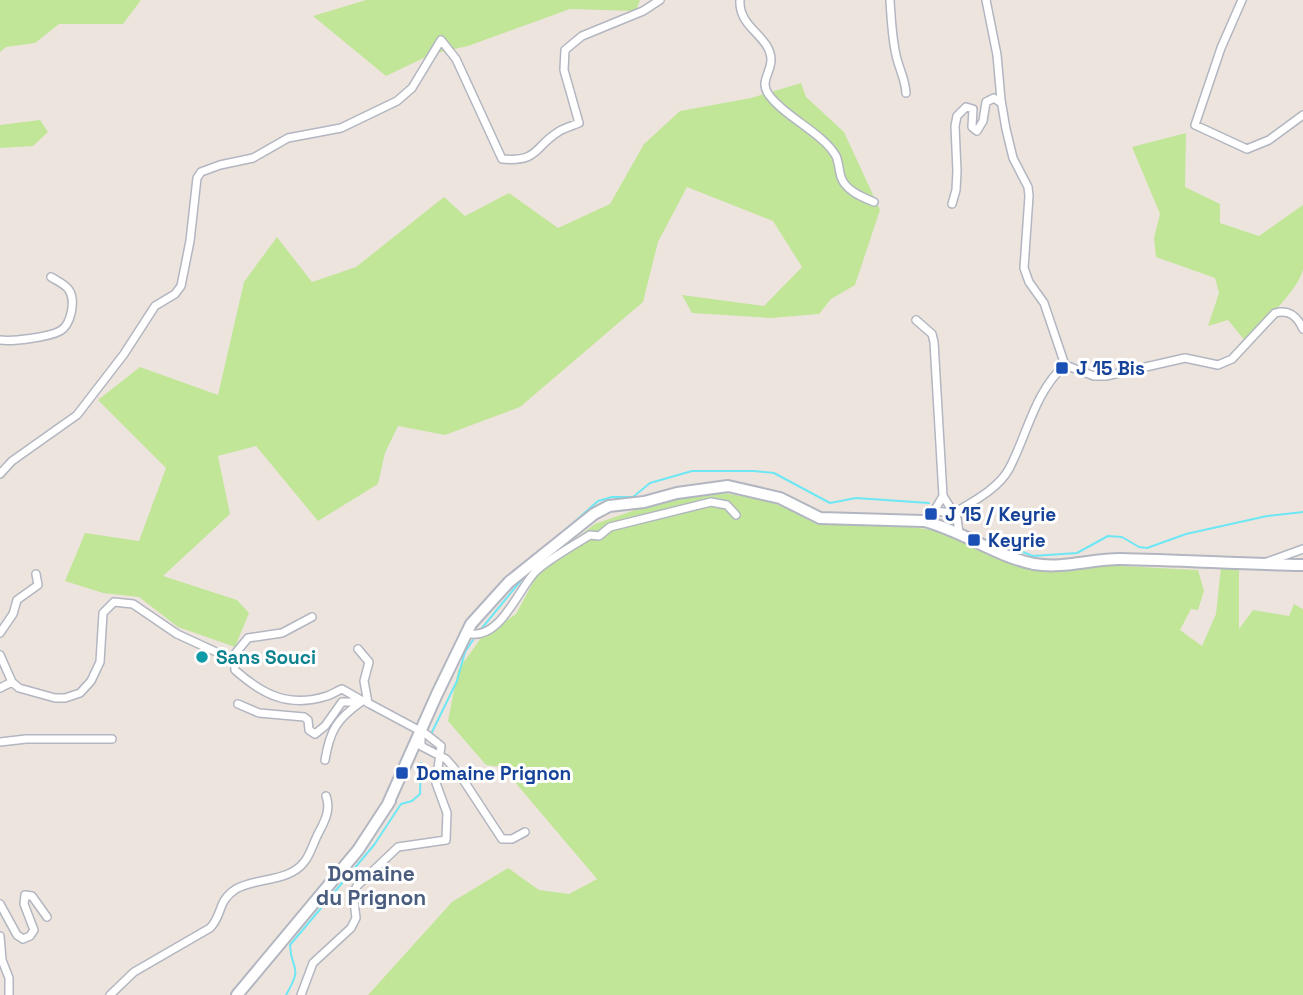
<svg xmlns="http://www.w3.org/2000/svg" width="1303" height="995" font-family="'Space Grotesk',sans-serif">
  <style>
    .green { fill: #c1e698 }
    .lines { fill: none; stroke-linecap: round; stroke-linejoin: round }
    .stream { stroke: #6de7f4; stroke-width: 2 }
    .street-casing { stroke: #b2b6c0; stroke-width: 10 }
    .secondary-casing { stroke: #b2b6c0; stroke-width: 14 }
    .street { stroke: #fff; stroke-width: 7 }
    .secondary { stroke: #fff; stroke-width: 10 }
    .transit-dot { fill: #1a4fb4; stroke: #fff; stroke-width: 2.5 }
    .culture-dot { fill: #0f9aa8; stroke: #fff; stroke-width: 2.5 }
    .labels { text-anchor: middle; dominant-baseline: central; stroke-width: 6; stroke-linejoin: round; paint-order: stroke }
    .transit-label { font-size: 19px; font-weight: bold; fill: #164399; stroke: #fff; text-anchor: start }
    .culture-label { font-size: 19px; font-weight: bold; fill: #0d838f; stroke: #fff; text-anchor: start }
    .neighbourhood-label { font-size: 21px; font-weight: bold; fill: #4a5d7f; stroke: #fff }
  </style>
  <rect width="100%" height="100%" fill="#eee4de"/>
  <!-- green -->
  <path class="green" d="M0 0H141L123 24H59L35 43 6 47 0 52Z
    M366 0H640L636 11 570 9 468 46 432 54 386 76 313 16Z
    M801 83 806 97 844 132 880 210 855 285 831 299 819 314 770 318 692 313 682 295 764 306 802 267 773 221 687 187 658 242 643 302 520 407 445 435 398 426 385 453 378 484 318 521 256 446 218 456 230 514 163 576 237 600 249 613 235 647 178 627 139 597 103 593 65 581 85 533 139 541 166 468 98 400 140 367 218 395 244 282 277 237 312 282 356 267 444 197 465 216 509 193 558 228 610 204 644 144 680 111 751 98Z
    M40 120 48 132 33 146 0 148V125Z
    M1186 133 1185 187 1220 204V223L1259 236 1303 205C1303 219 1303 259 1303 270 1297 292 1261 324 1246 342L1228 320 1208 326 1219 293 1215 278 1156 257 1154 238 1160 214 1132 147Z
    M712 491 769 501 821 523 880 522 938 531 1009 563 1045 572 1101 565 1198 570 1204 591 1198 610 1191 609 1180 630 1202 646 1216 614 1221 567 1239 568V629L1253 610 1289 616 1294 604 1303 609V995H368L452 902 508 868 539 890 569 894 597 879 502 767 486 765 448 721 458 670 481 638 516 614 544 562 595 524 652 504Z"/>
  <g class="lines">
    <!-- stream -->
    <path class="stream" d="M554 540 598 501 612 497H633L650 483 692 471H754L774 473 830 503 856 498 929 503
      M990 543 998 542 1033 556 1077 553 1108 536 1122 537 1139 547 1147 548 1186 534 1267 516 1303 512
      M482 628 523 578
      M432 732 457 681 465 652 473 640
      M286 995C304 964 291 972 290 945L374 845 401 804 412 801 420 794 421 763"/>
    <!-- street casing -->
    <g class="street-casing">
      <path id="street" d="M740 0C738 28 771 36 771 60 771 73 759 82 769 95 785 117 823 133 836 156 839 163 839 171 841 177 846 191 862 197 874 202
        M890 0C891 18 892 37 896 55 899 69 905 78 906 93
        M986 0 997 55 1001 100 1006 129 1013 158 1028 187 1029 196 1024 268 1029 282 1044 303 1065 365
        M1242 0 1221 48 1195 125 1247 149 1269 140 1303 115
        M952 204 956 190 957 171 955 126 957 116 966 107 973 109 972 127 977 131 983 121 986 102 994 98 1001 103
        M916 320 932 334 934 342 943 496 957 518 959 533
        M0 340C12 342 49 337 60 331 71 325 76 301 69 290 65 284 57 281 51 277
        M1065 365 1094 376H1106L1185 358 1218 365 1232 359 1275 313C1289 309 1297 316 1303 329
        M0 474 12 461 77 415 124 354 155 306 175 294 181 286 190 241 197 178 201 172 220 165 253 158 288 138 341 128 397 101 412 88 441 40 456 59 502 159C539 162 533 148 558 132 564 128 572 126 579 123L564 70 565 50 582 36 643 11 660 0
        M934 511 954 513C972 502 998 489 1009 469 1027 435 1035 391 1065 365
        M924 521 934 511 943 496
        M1264 563 1303 549
        M312 617 282 633 248 638 234 655 235 670C263 695 289 708 327 696 333 694 337 691 342 689L363 701
        M0 633 13 614 17 600 38 585 36 574
        M465 633C499 643 516 593 535 572 547 560 574 545 590 535L599 536 610 527 711 502 727 505 736 515
        M358 649 369 662 364 681 368 703
        M0 655 12 682 19 688 55 698H65L80 693 91 681 100 662 103 613 114 602 133 604 177 634 214 651
        M0 688 12 682
        M238 704 259 713 304 717 308 720 309 730 315 734 325 726 342 702H360
        M421 735V746L446 759 460 775 502 839H512L525 832
        M0 742 26 739H112
        M325 760C330 730 337 719 361 702
        M0 904 17 935 23 939 30 936 34 930 24 904 25 895 32 896 47 917
        M0 936 2 960 9 978V995
        M110 995 134 972 210 928C223 915 217 901 236 889 256 877 289 883 305 861 311 853 314 841 319 832 325 821 331 809 326 796
        M301 995 313 963 351 928 356 918 353 893 357 886 398 847 446 840 447 813 436 783 441 746 426 734 368 703"/>
    </g>
    <!-- secondary casing -->
    <g class="secondary-casing">
      <path id="secondary" d="M387 806 437 694 471 624 509 582 594 514 609 506 644 502 677 493 728 486 780 498 820 518 924 521C963 531 995 556 1034 564 1063 569 1091 559 1120 559 1181 560 1242 564 1303 565
        M237 995 358 850 390 801"/>
    </g>
    <!-- street -->
    <use href="#street" class="street"/>
    <!-- secondary -->
    <use href="#secondary" class="secondary"/>
  </g>
  <!-- markers -->
  <g class="transit-dot">
    <rect x="1055" y="361" width="14" height="14" rx="3.5"/>
    <rect x="924" y="507" width="14" height="14" rx="3.5"/>
    <rect x="967" y="533" width="14" height="14" rx="3.5"/>
    <rect x="395" y="766" width="14" height="14" rx="3.5"/>
  </g>
  <circle class="culture-dot" cx="202" cy="657" r="7"/>
  <g class="labels">
    <!-- transit labels -->
    <g class="transit-label">
      <text x="1076" y="368">J 15 Bis</text>
      <text x="945" y="514">J 15 / Keyrie</text>
      <text x="988" y="540">Keyrie</text>
      <text x="416" y="773">Domaine Prignon</text>
    </g>
    <!-- culture labels -->
    <g class="culture-label">
      <text x="216" y="657">Sans Souci</text>
    </g>
    <!-- neighbourhood labels -->
    <g class="neighbourhood-label">
      <text x="371" y="873">Domaine<tspan x="371" dy="24">du Prignon</tspan></text>
    </g>
  </g>
</svg>
